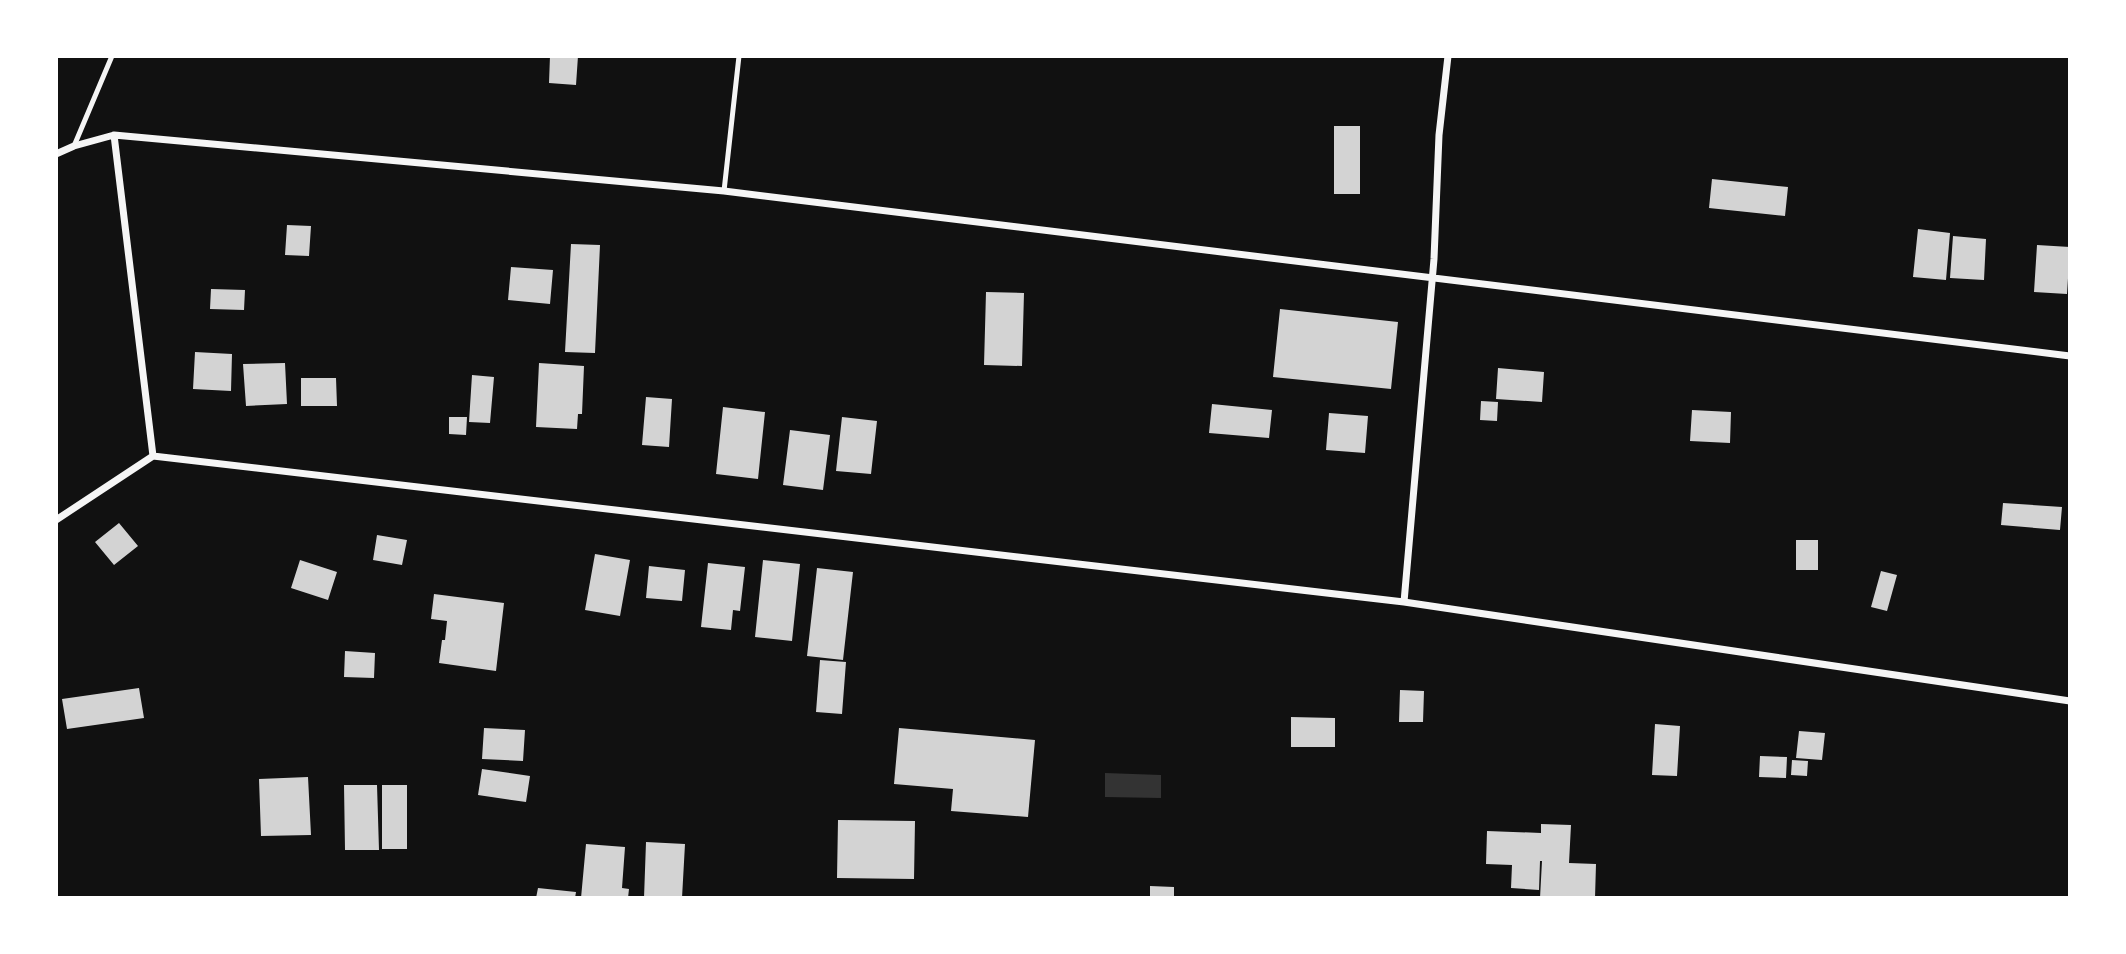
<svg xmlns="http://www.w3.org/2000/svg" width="2126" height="954" font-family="Barlow,sans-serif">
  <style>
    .water { fill: #333 }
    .building { fill: #d3d3d3 }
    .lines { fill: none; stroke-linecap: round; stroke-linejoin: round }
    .service { stroke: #f5f5f5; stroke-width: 5 }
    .minor { stroke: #f5f5f5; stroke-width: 7 }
  </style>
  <rect width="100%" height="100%" fill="#111"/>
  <!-- water -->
  <path class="water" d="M1105 773 1161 775V798L1105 797Z"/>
  <!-- building -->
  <path class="building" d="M550 56H578L576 85 549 83Z
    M1334 126H1360V194H1334Z
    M1712 179 1788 187 1785 216 1709 208Z
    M287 225 311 226 309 256 285 255Z
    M1918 229 1950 233 1946 280 1913 277Z
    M1953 236 1986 239 1984 280 1950 278Z
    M571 244 600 245 595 353 565 352Z
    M2037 245 2070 247 2067 294 2034 292Z
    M511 267 553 270 550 304 508 300Z
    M211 289 245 290 244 310 210 309Z
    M986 292 1024 293 1022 366 984 365Z
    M1280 309 1398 322 1391 389 1273 377Z
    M195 352 232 354 231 391 193 389Z
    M285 363 287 404 246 406 243 364Z
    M539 363 584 366 582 414H578L577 429 536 427Z
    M1498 368 1544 372 1542 402 1496 399Z
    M472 375 494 377 490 423 469 422Z
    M301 378H336L337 406H301Z
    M646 397 672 399 669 447 642 445Z
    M1481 401 1498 402 1497 421 1480 420Z
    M1212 404 1272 410 1269 438 1209 433Z
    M723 407 765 412 758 479 716 474Z
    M1692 410 1731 412 1730 443 1690 441Z
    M1329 413 1368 416 1365 453 1326 450Z
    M449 417H467L466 435 449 434Z
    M842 417 877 421 871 474 836 471Z
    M790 430 830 435 823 490 783 485Z
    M2003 503 2062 507 2060 530 2001 525Z
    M119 523 138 546 114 565 95 542Z
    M377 535 407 540 402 565 373 560Z
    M1796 540H1818V570H1796Z
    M595 554 630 560 620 616 585 610Z
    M300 560 337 572 328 600 291 588Z
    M763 560 800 564 792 641 755 637Z
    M708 563 745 567 740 611 733 610 731 630 701 627Z
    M649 566 685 570 682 601 646 598Z
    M817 568 853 572 843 660 807 656Z
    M1881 571 1897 575 1887 611 1871 607Z
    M434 594 504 603 496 671 439 663 442 640H445L447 621 431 619Z
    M345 651 375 653 374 678 344 677Z
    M820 660 846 662 842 714 816 712Z
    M139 688 144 718 67 729 62 699Z
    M1400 690 1424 691 1423 722H1399Z
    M1291 717 1335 718V747H1291Z
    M1655 724 1680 726 1677 776 1652 775Z
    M484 728 525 730 523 761 482 759Z
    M899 728 1035 740 1028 817 951 811 953 789 894 784Z
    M1799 731 1825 733 1822 760 1796 758Z
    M1760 756 1787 757 1786 778 1759 777Z
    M1792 760 1808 761 1807 776 1791 775Z
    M482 769 530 776 526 802 478 795Z
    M308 777 311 835 261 836 259 779Z
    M344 785H377L379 850H345Z
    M382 785H407V849H382Z
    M838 820 915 821 914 879 837 878Z
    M1541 824 1571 825 1569 863 1596 864 1595 898H1540L1542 861H1540L1539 890 1511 888 1512 865 1486 864 1487 831 1541 833Z
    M646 842 685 844 682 898H644Z
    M586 844 625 847 622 888 629 889 628 898H581Z
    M1150 886 1174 887V898H1150Z
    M538 888 576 892 575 898H536Z"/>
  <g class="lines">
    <!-- service -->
    <path class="service" d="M74 146 112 56
      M724 191 739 56"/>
    <!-- minor -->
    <path class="minor" d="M114 135 153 456
      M56 154 74 146 114 135 724 191 2070 356
      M56 520 153 456 1404 602 2070 701
      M1404 602 1434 259 1439 135 1448 56"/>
  </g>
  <!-- border -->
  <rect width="2126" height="954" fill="none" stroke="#ffffff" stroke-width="116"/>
</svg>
